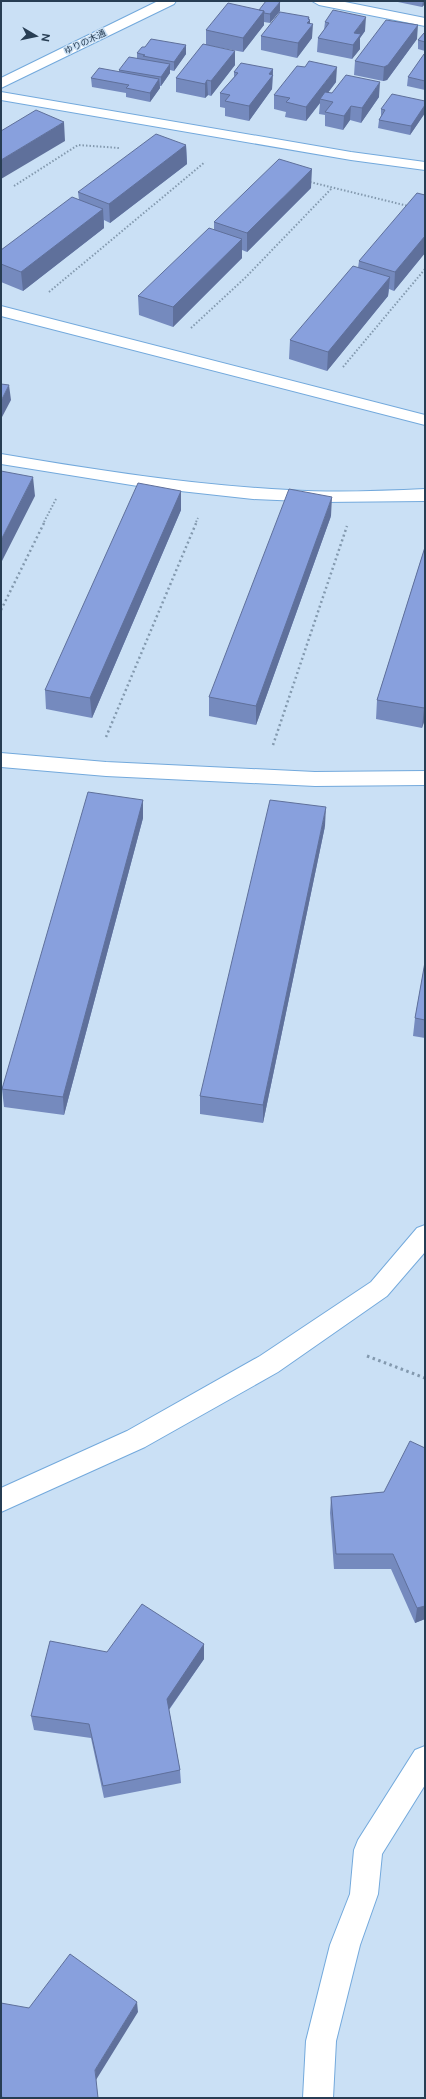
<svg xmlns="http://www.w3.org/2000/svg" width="426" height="2099" font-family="'DM Sans','Noto Sans JP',sans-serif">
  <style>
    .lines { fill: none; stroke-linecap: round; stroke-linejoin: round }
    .lane-casing { stroke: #73a9dc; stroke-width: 2 }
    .street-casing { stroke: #73a9dc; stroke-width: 2 }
    .secondary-casing { stroke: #73a9dc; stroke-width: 2 }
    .path-far2 { stroke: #8399ae; stroke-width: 2; stroke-dasharray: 1.5 2; stroke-linecap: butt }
    .path-far1 { stroke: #8399ae; stroke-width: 2.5; stroke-dasharray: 2 3; stroke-linecap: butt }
    .path { stroke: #8399ae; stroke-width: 3; stroke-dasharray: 2.5 3.5; stroke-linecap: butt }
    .lane { fill: #fff; fill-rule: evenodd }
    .street { fill: #fff; fill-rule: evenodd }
    .secondary { fill: #fff; fill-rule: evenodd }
    .wall { fill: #758abe }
    .shaded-wall { fill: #5f709b }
    .building { fill: #88a0dd; stroke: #5f709b }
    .labels { text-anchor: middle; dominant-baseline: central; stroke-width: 3; stroke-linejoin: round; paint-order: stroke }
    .far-street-label { font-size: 9px; fill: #273d53; stroke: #cae0f5 }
  </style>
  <rect width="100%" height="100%" fill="#cae0f5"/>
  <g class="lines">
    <!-- lane casing -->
    <g class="lane-casing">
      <path id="lane" d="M1 454C96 470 192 485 289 490 334 493 380 491 425 489V501L323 502 253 499 144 487 1 464Z
        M425 1225V1252L387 1296 278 1372 145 1447 1 1512V1488L127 1431 260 1356 371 1282 417 1228Z"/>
    </g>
    <!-- street casing -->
    <g class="street-casing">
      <path id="street" d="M312 1H340L425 18V26L319 5Z
        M1 92 351 152 425 162V170L351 160 1 100Z
        M1 306 425 415V425L1 316Z
        M425 1746V1785L382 1854 378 1894 360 1945 336 2041 333 2098H303L306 2041 330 1945 350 1894 354 1850 358 1840 415 1750Z"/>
    </g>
    <!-- secondary casing -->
    <g class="secondary-casing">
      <path id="secondary" d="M158 1H176L174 4 1 88V78Z
        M1 753 106 762 315 772 425 771V785L315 786 106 776 1 767Z"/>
    </g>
    <!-- path-far2 -->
    <path class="path-far2" d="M310 182 408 206
      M14 186 78 145 119 148
      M49 292 205 162
      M191 328 246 277 332 188
      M343 367 425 269
      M44 522 56 499
      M196 522 198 518"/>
    <!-- path-far1 -->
    <path class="path-far1" d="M1 610 45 521
      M106 737 197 521
      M273 745 347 526"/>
    <!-- path -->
    <path class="path" d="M367 1356 425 1378"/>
    <!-- lane -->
    <use href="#lane" class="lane"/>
    <!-- street -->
    <use href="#street" class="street"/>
    <!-- secondary -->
    <use href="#secondary" class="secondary"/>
  </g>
  <!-- wall -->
  <path class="wall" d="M393 1H425V4L422 7Z
    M259 10 280 11 270 23 264 22V25L243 52 206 45V30Z
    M309 17 312 38 297 58 261 50V36Z
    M325 22 365 31 360 38V49L352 59 317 52 318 38 324 30Z
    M425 33V51L418 49V40Z
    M417 39 387 80 383 81 354 75 355 61Z
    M235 51V65L211 96 208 95 205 98 176 92V78Z
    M137 53 186 54 174 71 170 70V73L161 86H160V88L150 102 126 97V93L92 87 91 78 119 72V70L137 59Z
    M425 54V90L407 86 408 77Z
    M273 69 272 89 249 121 225 116V108L220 107V93L234 77V72Z
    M336 82 328 93H332L379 97 361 123 350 120 343 130 325 126V115L319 114 320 103 306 121 285 117 286 112 274 109V95Z
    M425 101V113L410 135 378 128 379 120 381 116V109Z
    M186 145 187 164 110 223 104 220V228L23 291 1 282V250L79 200 78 192Z
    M311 188 247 252 242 250V258L173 327 139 315 138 296 214 230V222Z
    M425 195V253L394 291 389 289 388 296 327 371 289 359 290 340 358 268 359 261Z
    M181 491V510L92 718 46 709 45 690Z
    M331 516 256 725 209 716V697Z
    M425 547V719L422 728 376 719 377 700Z
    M143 800V818L64 1115 4 1107 2 1089Z
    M325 826 263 1123 200 1114V1096Z
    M425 962V1038L413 1036 415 1018Z
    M425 1448V1619L415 1623 391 1569H334L330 1513 331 1497 384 1492Z
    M204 1644V1659L169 1710 180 1770 181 1783 104 1798 91 1738 34 1730 31 1716 107 1652Z"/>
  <!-- shaded-wall -->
  <path class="shaded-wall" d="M423 1H425V4L422 7Z
    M280 2V11L270 23V14Z
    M264 11V25L243 52V38Z
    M309 17V21L310 20V28L313 24 312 38 297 58 298 43 308 19Z
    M366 17 365 31 360 38V49L352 59 354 33Z
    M418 25 417 39 387 80 383 81 384 67Z
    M186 45V54L174 71V62Z
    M235 51V65L211 96V81Z
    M170 64V73L161 86V77Z
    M337 67 336 82 322 100 320 99V103L306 121V107Z
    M273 69 272 89 249 121V106Z
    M159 79 160 88 150 102V93Z
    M207 80 208 95 205 98V84Z
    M380 82 379 97 361 123 362 108Z
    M425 105V113L410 135 411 126Z
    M351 106 350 120 343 130 344 116Z
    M64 122 65 141 1 179V160Z
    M186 145 187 164 110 223 109 204Z
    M312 169 311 188 247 252V233Z
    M103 209 104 228 23 291 21 272Z
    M425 236V253L394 291 395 272Z
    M242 239V258L173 327V307Z
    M390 277 388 296 327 371 328 352Z
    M9 385 11 400 1 419V401Z
    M33 477 35 496 1 563V540Z
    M181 491V510L92 718 90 698Z
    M332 497 331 516 256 725V706Z
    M425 706V719L422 728 424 708Z
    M143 800V818L64 1115 63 1097Z
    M326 807 325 826 263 1123V1105Z
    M425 1606V1619L415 1623 417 1608Z
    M204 1644V1659L167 1712V1699Z
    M137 2002 138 2012 96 2080 98 2098 95 2070Z"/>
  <!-- building -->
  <path class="building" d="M266 1H274L280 2 270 14 264 13V11L259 10Z
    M228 3 264 11 243 38 206 30Z
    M333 10 366 17 354 33 361 34 353 45 318 38 329 23 325 22Z
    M280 12 309 17 308 19 310 20 307 23 313 24 298 43 261 36Z
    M386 20 418 25 388 65 384 67 355 61Z
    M424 33H425V42L418 40Z
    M151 39 186 45 174 62 143 56 145 55 137 53 142 47H145Z
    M203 44 235 51 211 81 207 80 205 84 176 78Z
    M424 54H425V81L408 77Z
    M129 57 170 64 161 77 119 70Z
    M309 61 337 67 306 107 286 102 290 98 274 95 297 66 305 67Z
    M241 63 273 69 269 74 273 75 249 106 225 101 230 95 220 93 238 73 234 72Z
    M99 68 159 79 150 93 126 88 129 85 91 78Z
    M346 75 380 82 362 108 351 106 344 116 325 112 333 102 320 99 325 92 332 93Z
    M392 94 425 101V105L411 126 379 120 385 110 381 109Z
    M36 110 64 122 1 160V131Z
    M156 134 186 145 109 204 78 192Z
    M279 159 312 169 247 233 214 222Z
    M417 193 425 195V236L395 272 359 261Z
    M72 197 103 209 21 272 1 264V250Z
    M209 228 242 239 173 307 138 296Z
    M353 266 390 277 328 352 290 340Z
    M1 384 9 385 1 401Z
    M1 471 33 477 1 540Z
    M138 483 181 491 90 698 45 690Z
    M289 489 332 497 256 706 209 697Z
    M425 547V706L424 708 377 700Z
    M88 792 143 800 63 1097 2 1089Z
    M270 800 326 807 263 1105 200 1096Z
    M425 962V1020L415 1018Z
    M410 1441 425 1448V1606L417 1608 393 1554H336L331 1497 384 1492Z
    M142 1604 204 1644 167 1699 180 1770 103 1786 89 1724 31 1716 50 1641 107 1652Z
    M70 1954 137 2002 95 2070 98 2098H7L1 2097V2003L29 2008Z"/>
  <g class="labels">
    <!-- far-street labels -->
    <g class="far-street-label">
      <text transform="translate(85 42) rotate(-26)">ゆりの木通</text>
    </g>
  </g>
  <!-- border -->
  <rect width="426" height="2099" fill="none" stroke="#273d53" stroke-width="4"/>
  <!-- north arrow -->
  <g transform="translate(36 36) rotate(99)" stroke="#cae0f5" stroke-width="3" paint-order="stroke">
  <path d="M0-3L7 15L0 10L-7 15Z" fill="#273d53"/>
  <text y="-6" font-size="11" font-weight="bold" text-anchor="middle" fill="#273d53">N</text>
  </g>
</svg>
